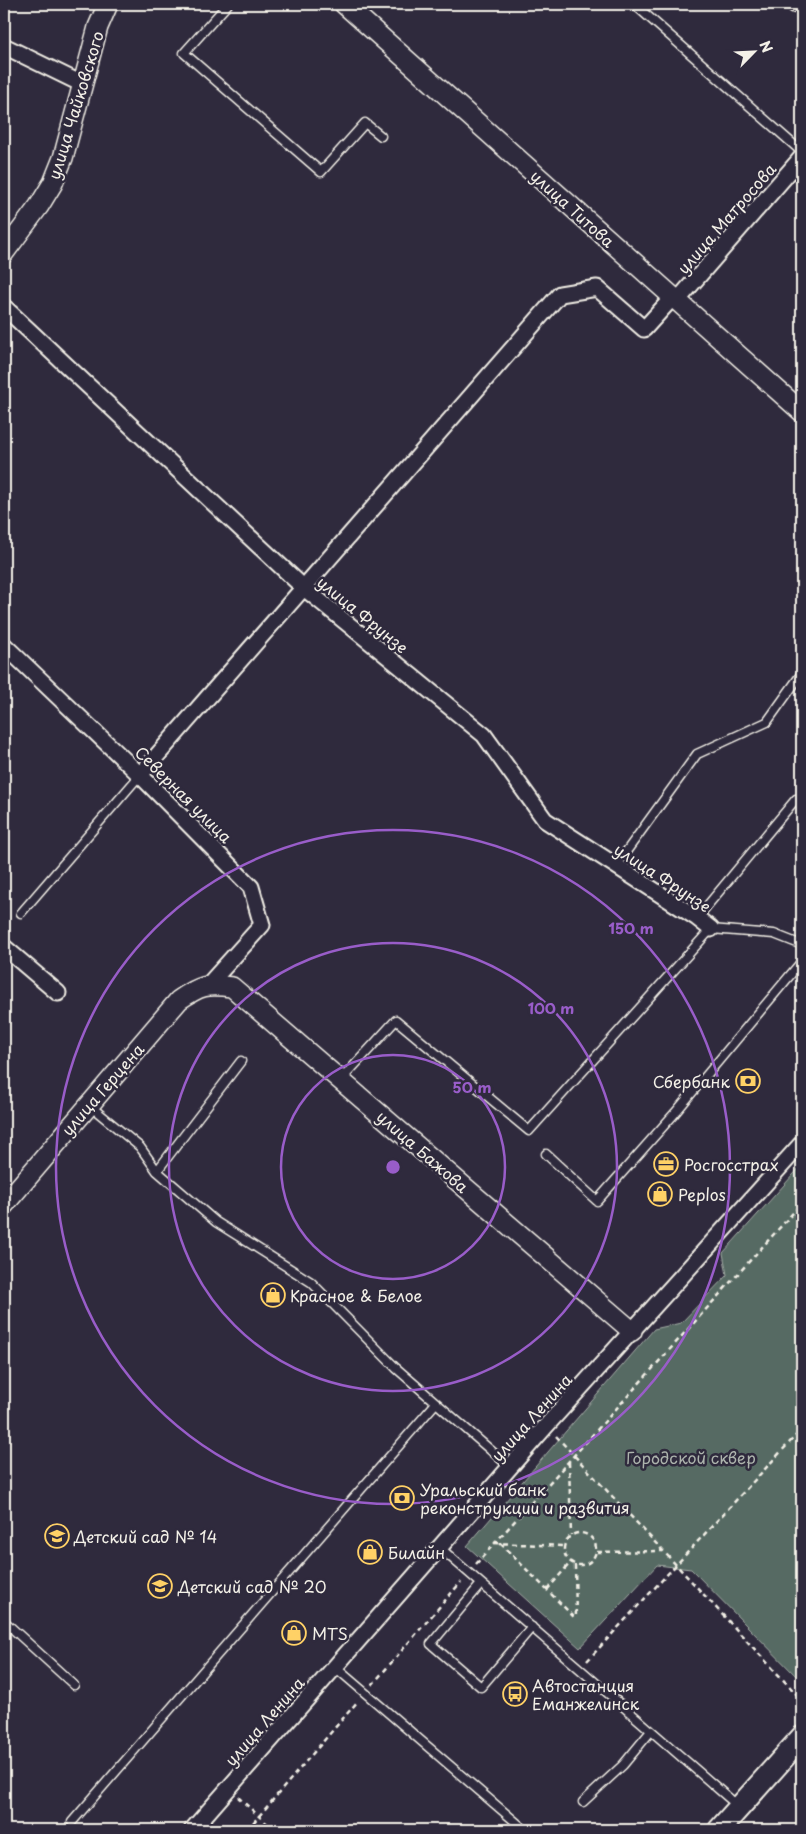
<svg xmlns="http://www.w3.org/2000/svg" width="806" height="1834" font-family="'Playpen Sans',sans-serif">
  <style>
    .green { fill: #566a64; stroke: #a5aea6 }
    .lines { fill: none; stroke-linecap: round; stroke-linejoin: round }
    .service-casing { stroke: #f4f1e8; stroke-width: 11 }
    .minor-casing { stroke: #f4f1e8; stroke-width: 19 }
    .tertiary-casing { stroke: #f4f1e8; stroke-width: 22 }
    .secondary-casing { stroke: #f4f1e8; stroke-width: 25 }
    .path { stroke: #f4f1e8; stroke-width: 2.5; stroke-dasharray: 5 4; stroke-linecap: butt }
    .service { stroke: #2f2a3d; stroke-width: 8 }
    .minor { stroke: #2f2a3d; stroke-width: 15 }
    .tertiary { stroke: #2f2a3d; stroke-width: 19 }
    .secondary { stroke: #2f2a3d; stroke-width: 21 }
    .ring { fill: none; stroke: #995dc9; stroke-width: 2.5 }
    .labels { text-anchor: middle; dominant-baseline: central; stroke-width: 5; stroke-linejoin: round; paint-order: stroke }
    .street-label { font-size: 16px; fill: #f4f1e8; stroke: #2f2a3d }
    .poi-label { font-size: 16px; fill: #f4f1e8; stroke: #2f2a3d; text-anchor: start }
    .park-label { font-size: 16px; fill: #adb4ad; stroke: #2f2a3d }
    .centre { fill: #995dc9; stroke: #2f2a3d; stroke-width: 2.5 }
    .ring-label { font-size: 15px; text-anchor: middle; font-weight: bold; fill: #995dc9; stroke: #2f2a3d; stroke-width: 5; stroke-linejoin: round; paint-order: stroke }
  </style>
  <rect width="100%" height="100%" fill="#2f2a3d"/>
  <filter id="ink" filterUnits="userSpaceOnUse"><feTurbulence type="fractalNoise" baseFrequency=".02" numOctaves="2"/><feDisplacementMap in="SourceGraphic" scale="10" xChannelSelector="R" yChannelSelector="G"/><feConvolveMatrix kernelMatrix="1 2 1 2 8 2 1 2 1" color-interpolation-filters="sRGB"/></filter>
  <g filter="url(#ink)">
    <!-- green -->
    <path class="green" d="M802 1165V1682L691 1569 657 1565 580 1648 467 1546 654 1329 681 1323 727 1275 723 1253Z"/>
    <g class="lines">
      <!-- service casing -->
      <g class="service-casing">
        <path id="service" d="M228 4 184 53 321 172 365 123 381 136
          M634 4 802 152
          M789 4 793 8 800 4
          M615 867 697 754 767 722 802 673
          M21 913 140 775
          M697 918 796 799
          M341 1080 396 1020 529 1131 711 929 774 934 802 945
          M89 1105 140 1147 157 1171 216 1222 311 1282 396 1368 510 1467
          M546 1154 597 1201 675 1113 802 961
          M157 1171 241 1061
          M439 1547 738 1806
          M481 1584 431 1644 481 1687 532 1627
          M4 1621 74 1685
          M335 1667 525 1830
          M583 1802 623 1765 651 1731
          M72 1822 436 1403"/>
      </g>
      <!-- minor casing -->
      <g class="minor-casing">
        <path id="minor" d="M4 46 82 84
          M677 301 802 157
          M4 307 304 588 484 735 545 820 697 918 711 929
          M4 645 140 775 251 887 262 925 209 984
          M140 775 560 294 597 288 644 329 673 297
          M4 947 58 993
          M192 1830 546 1426 802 1143"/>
      </g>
      <!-- tertiary casing -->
      <g class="tertiary-casing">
        <path id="tertiary" d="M344 4 802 412
          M4 253 39 206 53 183 63 158 98 27 108 4
          M4 1205 179 1000C201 985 206 984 232 987L632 1331"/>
      </g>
      <!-- secondary casing -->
      <g class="secondary-casing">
        <path id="secondary" d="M719 1830 802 1737"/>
      </g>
      <!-- path -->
      <path class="path" d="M556 1436 802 1700
        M569 1462 571 1535
        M564 1549a16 16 0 1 1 32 0a16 16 0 1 1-32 0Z
        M494 1543 564 1546
        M500 1543 576 1619
        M597 1552 663 1551
        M476 1564 802 1203
        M575 1565 576 1619
        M547 1590 570 1563
        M587 1661 802 1429
        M372 1685 461 1582
        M238 1797 274 1830
        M247 1830 358 1701"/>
      <!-- service -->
      <use href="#service" class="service"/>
      <!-- minor -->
      <use href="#minor" class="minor"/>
      <!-- tertiary -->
      <use href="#tertiary" class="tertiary"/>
      <!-- secondary -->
      <use href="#secondary" class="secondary"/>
    </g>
  </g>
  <!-- distance rings -->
  <g class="ring">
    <circle cx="393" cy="1167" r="112"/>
    <circle cx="393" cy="1167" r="224"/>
    <circle cx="393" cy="1167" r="337"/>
  </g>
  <!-- icons -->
  <defs>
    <g id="bank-ring" transform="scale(1.25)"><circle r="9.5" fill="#2f2a3d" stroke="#ffd166" stroke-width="1.5"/><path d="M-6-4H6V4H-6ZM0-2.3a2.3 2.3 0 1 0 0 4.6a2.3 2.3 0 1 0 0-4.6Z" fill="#ffd166"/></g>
    <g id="office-ring" transform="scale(1.25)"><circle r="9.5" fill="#2f2a3d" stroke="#ffd166" stroke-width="1.5"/><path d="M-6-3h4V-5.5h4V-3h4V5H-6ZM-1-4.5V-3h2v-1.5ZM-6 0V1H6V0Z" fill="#ffd166"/></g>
    <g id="shop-ring" transform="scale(1.25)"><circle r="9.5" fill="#2f2a3d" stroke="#ffd166" stroke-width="1.5"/><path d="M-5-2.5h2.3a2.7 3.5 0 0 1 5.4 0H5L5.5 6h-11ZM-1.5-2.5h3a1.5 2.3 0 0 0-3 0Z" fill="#ffd166"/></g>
    <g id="school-ring" transform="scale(1.25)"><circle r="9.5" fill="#2f2a3d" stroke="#ffd166" stroke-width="1.5"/><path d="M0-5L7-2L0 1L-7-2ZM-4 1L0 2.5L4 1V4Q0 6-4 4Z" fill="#ffd166"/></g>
    <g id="bus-ring" transform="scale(1.25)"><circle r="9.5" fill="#2f2a3d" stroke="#ffd166" stroke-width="1.5"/><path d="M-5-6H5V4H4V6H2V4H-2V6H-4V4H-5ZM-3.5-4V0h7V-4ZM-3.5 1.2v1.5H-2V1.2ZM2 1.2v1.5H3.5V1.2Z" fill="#ffd166"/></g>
  </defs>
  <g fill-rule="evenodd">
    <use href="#bank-ring" x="748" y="1081"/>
    <use href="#office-ring" x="666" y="1164"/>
    <use href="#shop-ring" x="660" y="1194"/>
    <use href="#shop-ring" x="273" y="1295"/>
    <use href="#bank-ring" x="402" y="1498"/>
    <use href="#school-ring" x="57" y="1536"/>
    <use href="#shop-ring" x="370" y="1552"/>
    <use href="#school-ring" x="160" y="1586"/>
    <use href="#shop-ring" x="294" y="1633"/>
    <use href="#bus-ring" x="515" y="1694"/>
  </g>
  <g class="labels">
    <!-- street labels -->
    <g class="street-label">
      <text transform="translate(75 105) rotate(-73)">улица Чайковского</text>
      <text transform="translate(573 208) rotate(42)">улица Титова</text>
      <text transform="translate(726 218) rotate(-49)">улица Матросова</text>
      <text transform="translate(363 614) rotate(39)">улица Фрунзе</text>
      <text transform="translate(184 794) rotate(45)">Северная улица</text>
      <text transform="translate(663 877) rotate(33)">улица Фрунзе</text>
      <text transform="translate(102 1089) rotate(-49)">улица Герцена</text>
      <text transform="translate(423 1151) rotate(41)">улица Бажова</text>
      <text transform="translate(531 1417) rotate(-48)">улица Ленина</text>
      <text transform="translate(264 1721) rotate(-49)">улица Ленина</text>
    </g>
    <!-- poi labels -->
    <g class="poi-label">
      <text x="730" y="1081" text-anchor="end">Сбербанк</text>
      <text x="684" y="1164">Росгосстрах</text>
      <text x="678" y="1194">Peplos</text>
      <text x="290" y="1295">Красное &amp; Белое</text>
      <text x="420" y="1489">Уральский банк<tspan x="420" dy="18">реконструкции и развития</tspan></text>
      <text x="74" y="1536">Детский сад № 14</text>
      <text x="388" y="1552">Билайн</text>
      <text x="178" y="1586">Детский сад № 20</text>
      <text x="312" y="1633">MTS</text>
      <text x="532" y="1685">Автостанция<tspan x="532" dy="18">Еманжелинск</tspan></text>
    </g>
    <!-- park labels -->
    <g class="park-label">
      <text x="691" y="1457">Городской сквер</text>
    </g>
  </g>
  <circle cx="393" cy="1167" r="8" class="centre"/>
  <g class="ring-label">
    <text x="631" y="934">150 m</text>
    <text x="551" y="1014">100 m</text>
    <text x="472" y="1093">50 m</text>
  </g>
  <!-- margin -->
  <rect width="806" height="1834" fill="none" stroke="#2f2a3d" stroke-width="20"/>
  <rect x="10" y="10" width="786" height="1814" fill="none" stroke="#f4f1e8" stroke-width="2" filter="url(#ink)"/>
  <!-- north arrow -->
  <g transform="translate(754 52) rotate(66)" stroke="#2f2a3d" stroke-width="4" paint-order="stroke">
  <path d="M0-4L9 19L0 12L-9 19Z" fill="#f4f1e8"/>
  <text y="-8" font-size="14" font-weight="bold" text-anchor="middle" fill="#f4f1e8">N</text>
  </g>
</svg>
